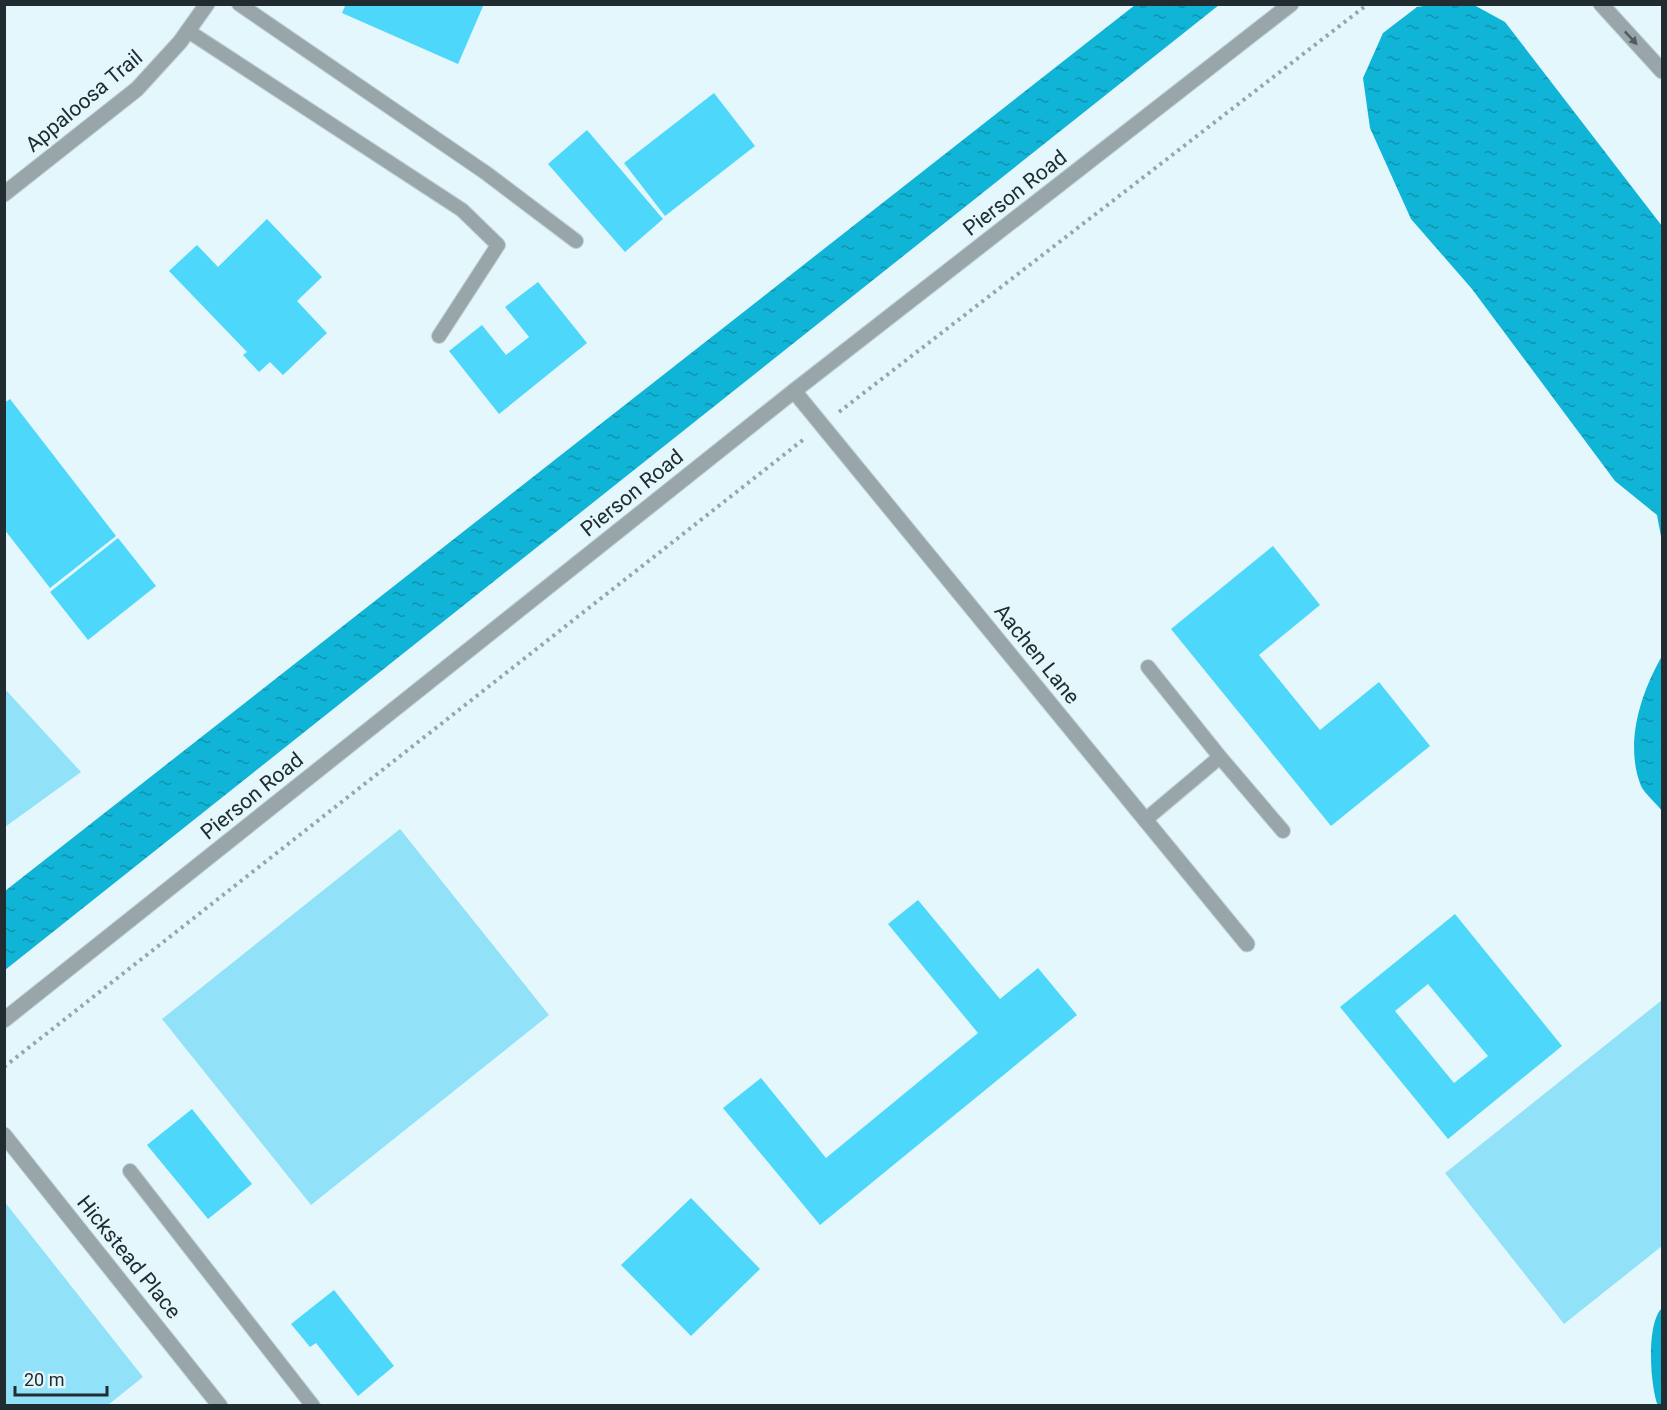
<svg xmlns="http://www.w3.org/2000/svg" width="1667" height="1410" font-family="Roboto,sans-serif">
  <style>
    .green { fill: #91e2f8 }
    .water { fill: url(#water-ripples) }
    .building { fill: #4dd7fa; fill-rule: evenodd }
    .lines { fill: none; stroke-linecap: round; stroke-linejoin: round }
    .service-casing { stroke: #c1d2d8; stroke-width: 16 }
    .minor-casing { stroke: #c1d2d8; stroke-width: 17 }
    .tertiary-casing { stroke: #c1d2d8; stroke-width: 17 }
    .path { stroke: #96a6ab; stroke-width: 4; stroke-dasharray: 3 4.5; stroke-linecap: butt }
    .service { stroke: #98a5a9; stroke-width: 14 }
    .minor { stroke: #98a5a9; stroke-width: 15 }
    .tertiary { stroke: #98a5a9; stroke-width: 15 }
    .oneway { fill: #505c60 }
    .labels { text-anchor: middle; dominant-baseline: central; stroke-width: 4.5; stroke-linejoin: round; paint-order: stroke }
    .street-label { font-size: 21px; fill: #202c30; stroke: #e4f7fd }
  </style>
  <defs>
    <pattern id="water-ripples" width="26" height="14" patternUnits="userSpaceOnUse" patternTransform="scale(1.5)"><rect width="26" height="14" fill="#10b4d6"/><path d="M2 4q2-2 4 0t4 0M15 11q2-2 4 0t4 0" fill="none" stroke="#0f93ae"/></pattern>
  </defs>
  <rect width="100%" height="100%" fill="#e4f7fd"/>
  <!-- green -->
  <path class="green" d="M5 689 81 772 5 827H4Z
    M400 829 549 1015 311 1205 162 1019Z
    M1662 1000V1246L1564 1324 1445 1173Z
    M4 1201 143 1377 108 1405H5Z"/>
  <!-- water -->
  <path class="water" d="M1437 4 1474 5 1505 22 1662 226V542L1657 515 1615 481 1472 289 1411 219 1370 128 1363 78 1383 33 1417 7Z
    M1135 5H1219L5 970V891Z
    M1662 656V811C1656 803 1645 794 1641 786 1624 743 1641 693 1662 656Z
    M1662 1308V1405L1658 1406C1650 1386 1646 1323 1662 1308Z"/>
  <!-- building -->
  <path class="building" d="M346 4H484L458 64 342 13Z
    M714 93 755 146 665 216 624 163Z
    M587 130 663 219 625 252 548 164Z
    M267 219 322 277 297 301 327 333 283 375 270 362 259 372 243 355 247 352 169 271 197 245 218 267Z
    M538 282 587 343 499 414 449 351 482 325 506 355 529 337 505 307Z
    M10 399 116 536 50 588 4 529V403Z
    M118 538 156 586 88 640 50 592Z
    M1273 546 1320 605 1259 655 1320 730 1379 682 1430 746 1331 826 1171 629Z
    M918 900 1000 999 1038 968 1077 1015 820 1225 723 1108 761 1078 826 1158 978 1033 888 924Z
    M1455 914 1562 1046 1448 1139 1340 1007ZM1428 984 1488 1056 1454 1083 1395 1011Z
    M192 1109 252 1184 208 1219 147 1145Z
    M691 1198 760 1269 691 1336 621 1265Z
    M334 1290 394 1366 358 1396 316 1343 310 1347 291 1324Z"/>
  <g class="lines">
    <!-- service casing -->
    <g class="service-casing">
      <path id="service" d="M239 4 486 173 576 241
        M188 31 462 210 498 245 439 336
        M1220 757 1283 831
        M1145 820 1220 757 1148 667
        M130 1171 313 1406"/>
    </g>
    <!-- minor casing -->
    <g class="minor-casing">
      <path id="minor" d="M1601 4 1662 71
        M4 194 137 89 180 42 207 4
        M794 391 1247 944
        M4 1135 220 1406"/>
    </g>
    <!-- tertiary casing -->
    <g class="tertiary-casing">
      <path id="tertiary" d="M4 1020 794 391 1291 4"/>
    </g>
    <!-- path -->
    <path class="path" d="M839 412 1368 4
      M4 1067 804 439"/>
    <!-- service -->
    <use href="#service" class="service"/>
    <!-- minor -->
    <use href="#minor" class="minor"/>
    <!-- tertiary -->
    <use href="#tertiary" class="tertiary"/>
  </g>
  <!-- one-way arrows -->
  <defs><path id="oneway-solid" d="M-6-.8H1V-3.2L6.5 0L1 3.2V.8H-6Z" transform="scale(1.5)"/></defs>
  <use class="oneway" href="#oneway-solid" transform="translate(1631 38) rotate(47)"/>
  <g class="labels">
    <!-- street labels -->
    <g class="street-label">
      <text transform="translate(84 101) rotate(-40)">Appaloosa Trail</text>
      <text transform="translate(1015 193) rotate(-38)">Pierson Road</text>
      <text transform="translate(632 493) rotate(-39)">Pierson Road</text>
      <text transform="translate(1037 654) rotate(51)">Aachen Lane</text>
      <text transform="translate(252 796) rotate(-39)">Pierson Road</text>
      <text transform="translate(129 1257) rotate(51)">Hickstead Place</text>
    </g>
  </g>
  <!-- border -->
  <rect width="1667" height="1410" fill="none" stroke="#202c30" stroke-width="12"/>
  <!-- scale -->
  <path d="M15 1386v9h92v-9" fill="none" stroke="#202c30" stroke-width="3"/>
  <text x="24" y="1386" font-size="18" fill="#202c30" stroke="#e4f7fd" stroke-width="4.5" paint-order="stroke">20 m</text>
</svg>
